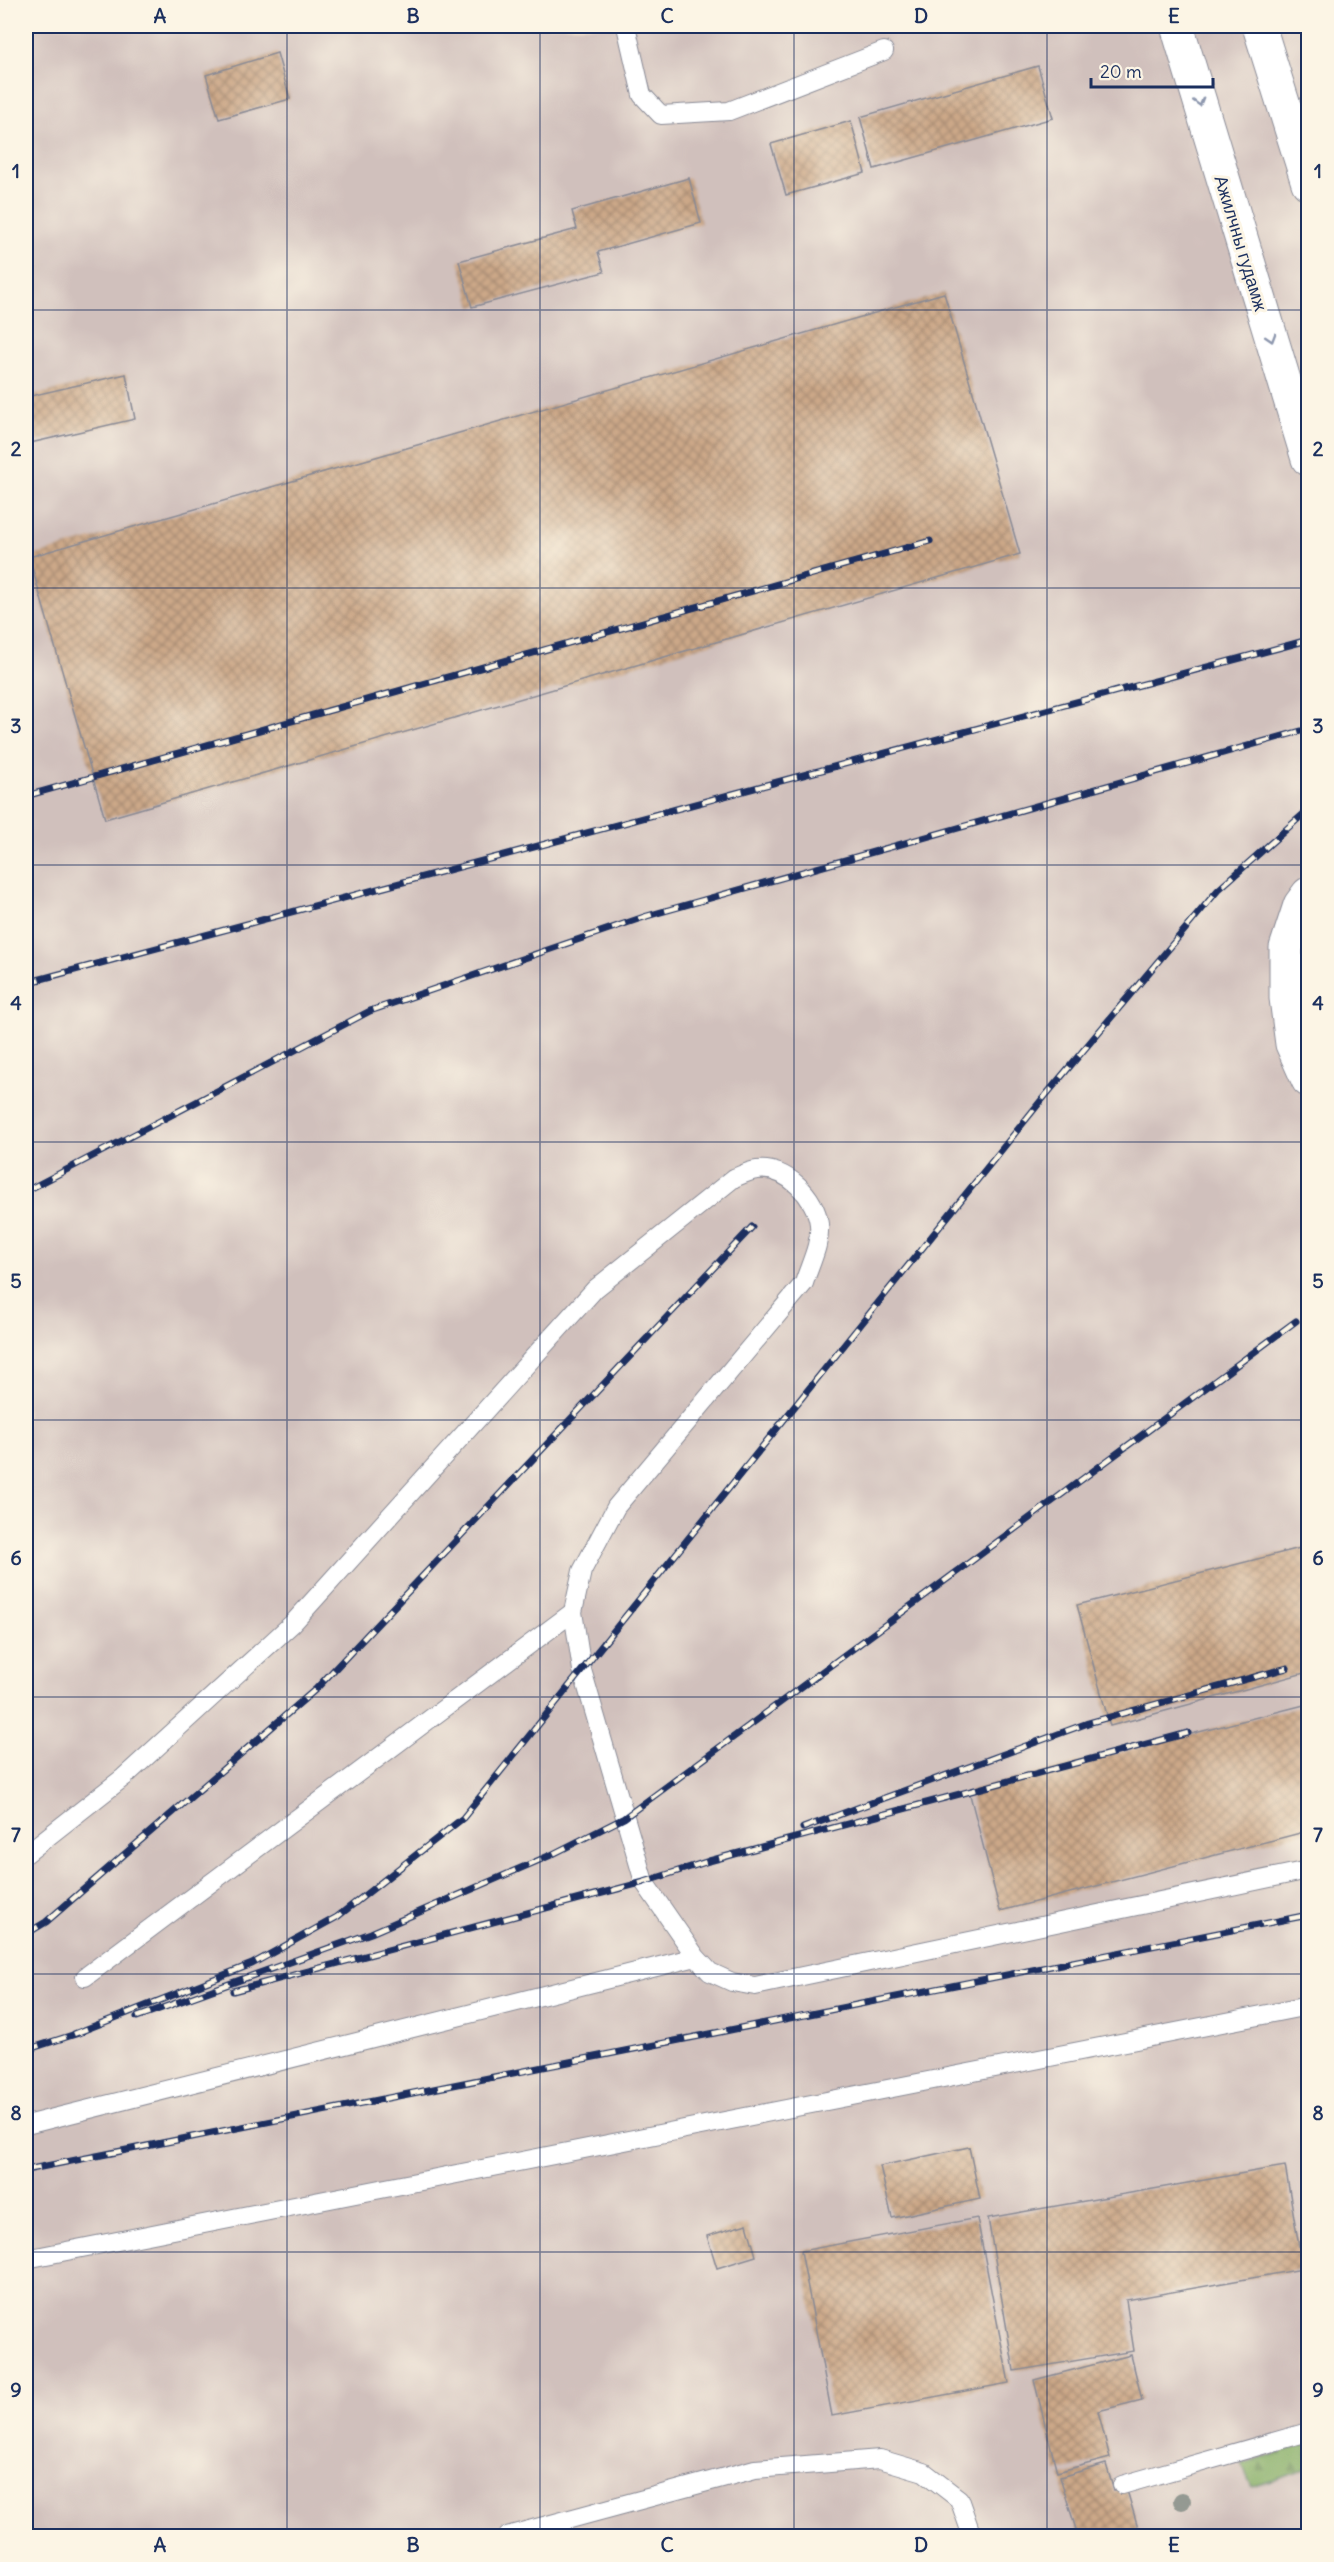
<svg xmlns="http://www.w3.org/2000/svg" width="1334" height="2562" font-family="Delius,sans-serif">
  <style>
    .industrial { fill: #d0c0bc }
    .forest { fill: url(#forest-firs); stroke: #4e6c60; stroke-width: 1.5 }
    .building { fill: url(#building-cross-hatch) }
    .lines { fill: none; stroke-linecap: round; stroke-linejoin: round }
    .service-casing { stroke: #898a95; stroke-width: 20 }
    .minor-casing { stroke: #898a95; stroke-width: 35 }
    .primary-casing { stroke: #898a95; stroke-width: 35 }
    .service { stroke: #fff; stroke-width: 18 }
    .minor { stroke: #fff; stroke-width: 33 }
    .primary { stroke: #fff; stroke-width: 33 }
    .rail-casing { stroke: #1b2f5e; stroke-width: 7 }
    .rail { stroke: #fcf5e5; stroke-width: 4.5; stroke-dasharray: 14; stroke-linecap: butt }
    .tree { fill: #949992 }
    .oneway { stroke: #8d97ae }
    .grid { fill: none; stroke: #1b2f5e; stroke-width: 1.5; stroke-opacity: 0.55 }
    .labels { text-anchor: middle; dominant-baseline: central; stroke-width: 6; stroke-linejoin: round; paint-order: stroke }
    .street-label { font-size: 18px; fill: #1b2f5e; stroke: #fcf5e5 }
    .neatline { fill: none; stroke: #1b2f5e; stroke-width: 2 }
    .grid-label { font-size: 20px; text-anchor: middle; font-weight: bold; fill: #1b2f5e }
  </style>
  <defs>
    <pattern id="forest-firs" width="22" height="20" patternUnits="userSpaceOnUse" patternTransform="scale(1.5)"><rect width="22" height="20" fill="#80aa61"/><path d="M5 1l3.5 6h-7zM16 11l3.5 6h-7z" fill="#688b53"/></pattern>
    <pattern id="building-cross-hatch" width="8" height="8" patternUnits="userSpaceOnUse" patternTransform="scale(1.5)"><rect width="8" height="8" fill="#cca888"/><path d="M0 0l8 8M0 8l8-8" fill="none" stroke="#a58972"/></pattern>
  </defs>
  <rect width="100%" height="100%" fill="#fcf5e5"/>
  <filter id="ink" filterUnits="userSpaceOnUse"><feTurbulence type="fractalNoise" baseFrequency=".0167" numOctaves="2"/><feDisplacementMap in="SourceGraphic" scale="12" xChannelSelector="R" yChannelSelector="G"/><feConvolveMatrix kernelMatrix="1 2 1 2 8 2 1 2 1" color-interpolation-filters="sRGB"/></filter>
  <filter id="wash" filterUnits="userSpaceOnUse"><feTurbulence type="fractalNoise" baseFrequency=".008" numOctaves="4" result="noise"/><feDisplacementMap in="SourceGraphic" scale="24" xChannelSelector="R" yChannelSelector="G"/><feGaussianBlur stdDeviation="1.35" result="paint"/><feColorMatrix in="noise" values="0 0 0 0 0 0 0 0 0 0 0 0 0 0 0 0 0 1.4 0 .05"/><feComposite in="paint" operator="in"/></filter>
  <g filter="url(#wash)">
    <rect width="100%" height="100%" fill="#f7e4cc"/>
    <!-- industrial -->
    <path class="industrial" d="M26 26H1308V2536H26Z"/>
    <!-- forest -->
    <path class="forest" d="M1308 2443V2469L1252 2487 1242 2465Z"/>
    <g id="blocks">
      <!-- building -->
      <path class="building" d="M277 53 290 99 219 119 206 75Z
        M1038 66 1053 118 874 169 860 117Z
        M851 121 865 173 786 195 771 144Z
        M689 178 701 223 598 252 604 272 472 307 459 261 577 229 572 211Z
        M944 293 1020 554 105 819 29 557Z
        M126 374 135 419 26 444V397Z
        M1308 1546V1672L1110 1726 1077 1605Z
        M1308 1704V1831L1000 1911 969 1791Z
        M969 2147 980 2199 892 2218 880 2166Z
        M1285 2166 1303 2269 1126 2300 1134 2351 1014 2371 988 2218Z
        M977 2218 1009 2383 832 2416 801 2251Z
        M747 2224 756 2256 717 2268 707 2236Z
        M1131 2355 1142 2400 1098 2411 1110 2458 1057 2472 1034 2380Z
        M1106 2464 1114 2491 1126 2487 1139 2531 1120 2536H1078L1060 2477Z"/>
    </g>
  </g>
  <g filter="url(#ink)">
    <use href="#blocks" fill-opacity="0" stroke="#898a95" stroke-width="1.5"/>
    <g class="lines">
      <!-- service casing -->
      <g class="service-casing">
        <path id="service" d="M626 26 642 95 661 115 729 111 884 51
          M26 1854 124 1777 293 1623 595 1289 734 1178C741 1175 749 1171 757 1170 786 1166 816 1197 819 1224 821 1244 810 1264 804 1283L616 1507 582 1571 573 1612 582 1670 644 1882 696 1957 710 1972 732 1982 755 1986 1308 1870
          M85 1977 573 1612
          M26 2125 696 1957
          M26 2259 1308 2006
          M1122 2485 1308 2432
          M507 2536 755 2469 880 2459 924 2472 959 2499 972 2536"/>
      </g>
      <!-- minor casing -->
      <g class="minor-casing">
        <path id="minor" d="M1308 894 1300 905 1286 948V998L1292 1044 1308 1080"/>
      </g>
      <!-- primary casing -->
      <g class="primary-casing">
        <path id="primary" d="M1177 26 1308 459
          M1259 26 1308 183"/>
      </g>
      <!-- service -->
      <use href="#service" class="service"/>
      <!-- minor -->
      <use href="#minor" class="minor"/>
      <!-- primary -->
      <use href="#primary" class="primary"/>
      <!-- rail casing -->
      <g class="rail-casing">
        <path id="rail" d="M26 796 930 541
          M26 983 1308 640
          M26 1191 370 1011 647 916 1308 729
          M803 1828 1088 1723 1287 1668
          M26 1934 46 1922 316 1689 752 1227
          M233 1991 644 1882 709 1861 1188 1733
          M137 2017 371 1933 551 1855 624 1818 1296 1321
          M74 2034 252 1964 337 1917 463 1818 1040 1102 1218 890 1308 810
          M26 2050 82 2032
          M26 2170 1308 1915"/>
      </g>
      <!-- rail -->
      <use href="#rail" class="rail"/>
    </g>
    <!-- trees -->
    <circle class="tree" cx="1182" cy="2501" r="9"/>
    <!-- one-way arrows -->
    <defs><path id="oneway-chevron" d="M-2-3.5L2.5 0L-2 3.5" fill="none" stroke-width="1.6" stroke-linecap="round" stroke-linejoin="round" transform="scale(1.5)"/></defs>
    <g class="oneway">
      <use href="#oneway-chevron" transform="translate(1199 102) rotate(74)"/>
      <use href="#oneway-chevron" transform="translate(1271 338) rotate(73)"/>
    </g>
  </g>
  <!-- grid -->
  <path class="grid" d="M287 26V2536M540 26V2536M794 26V2536M1047 26V2536M26 310H1308M26 588H1308M26 865H1308M26 1142H1308M26 1420H1308M26 1697H1308M26 1974H1308M26 2252H1308"/>
  <g class="labels">
    <!-- street labels -->
    <g class="street-label">
      <text transform="translate(1241 243) rotate(73)">Ажилчны гудамж</text>
    </g>
  </g>
  <!-- margin -->
  <rect width="1334" height="2562" fill="none" stroke="#fcf5e5" stroke-width="66"/>
  <!-- scale -->
  <path d="M1091 78v9h122v-9" fill="none" stroke="#1b2f5e" stroke-width="3"/>
  <text x="1100" y="78" font-size="18" fill="#1b2f5e" stroke="#fcf5e5" stroke-width="4.5" paint-order="stroke">20 m</text>
  <rect x="33" y="33" width="1268" height="2496" class="neatline"/>
  <g class="grid-label">
    <text x="160" y="23">A</text>
    <text x="413" y="23">B</text>
    <text x="667" y="23">C</text>
    <text x="921" y="23">D</text>
    <text x="1174" y="23">E</text>
    <text x="16" y="178">1</text>
    <text x="1318" y="178">1</text>
    <text x="16" y="456">2</text>
    <text x="1318" y="456">2</text>
    <text x="16" y="733">3</text>
    <text x="1318" y="733">3</text>
    <text x="16" y="1010">4</text>
    <text x="1318" y="1010">4</text>
    <text x="16" y="1288">5</text>
    <text x="1318" y="1288">5</text>
    <text x="16" y="1565">6</text>
    <text x="1318" y="1565">6</text>
    <text x="16" y="1842">7</text>
    <text x="1318" y="1842">7</text>
    <text x="16" y="2120">8</text>
    <text x="1318" y="2120">8</text>
    <text x="16" y="2397">9</text>
    <text x="1318" y="2397">9</text>
    <text x="160" y="2552">A</text>
    <text x="413" y="2552">B</text>
    <text x="667" y="2552">C</text>
    <text x="921" y="2552">D</text>
    <text x="1174" y="2552">E</text>
  </g>
</svg>
